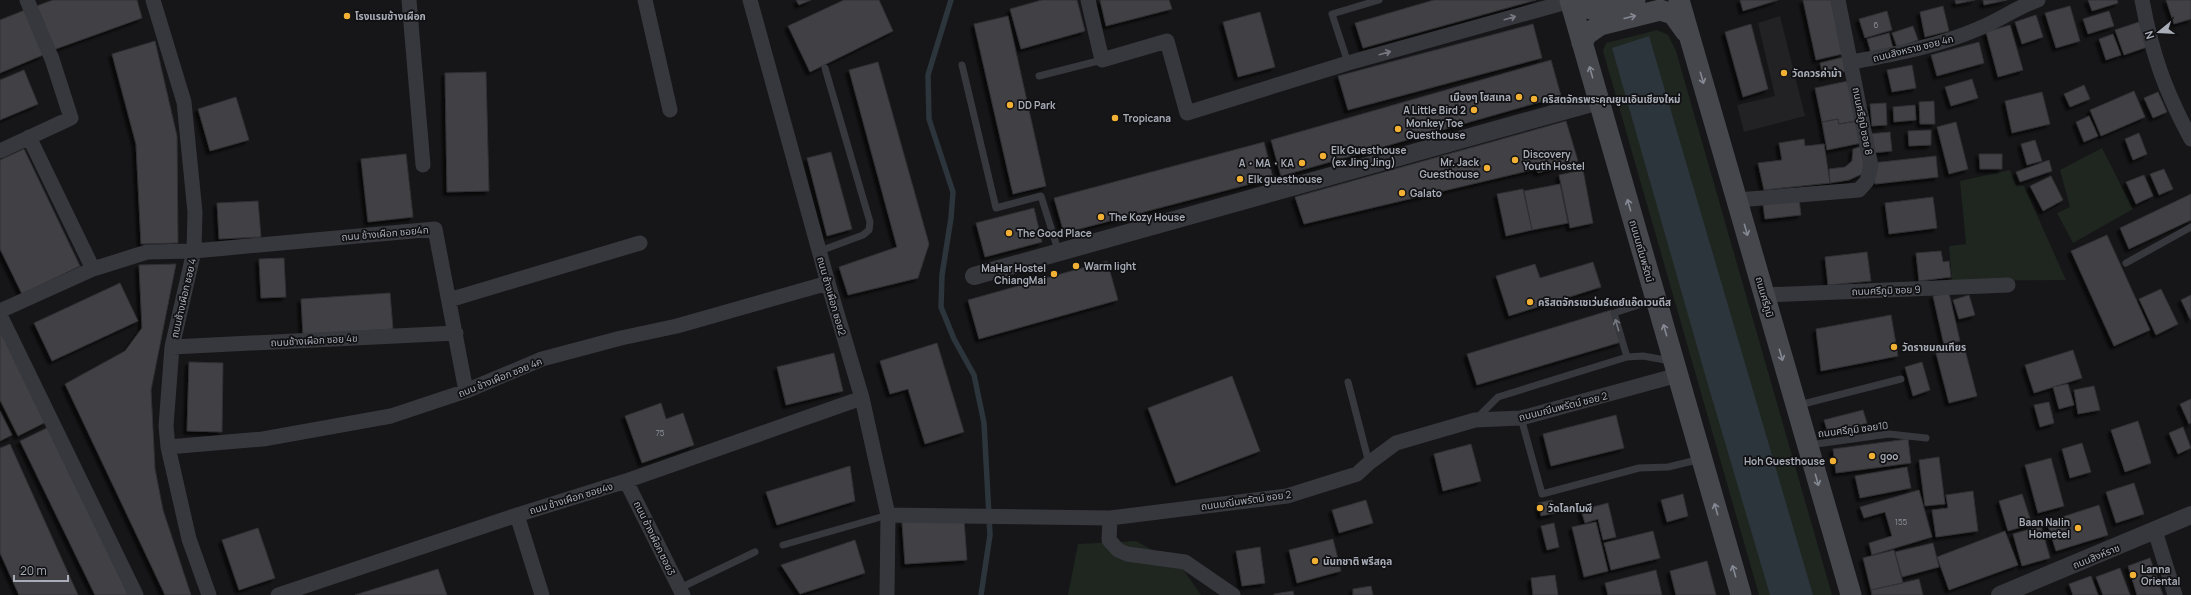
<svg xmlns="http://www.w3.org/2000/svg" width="2191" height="595" font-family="Manrope,'Noto Sans Thai',sans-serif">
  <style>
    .built { fill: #222225 }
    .green { fill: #1e261f }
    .water { fill: #2c353c }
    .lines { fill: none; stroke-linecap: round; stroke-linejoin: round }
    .stream { stroke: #2c353c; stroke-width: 5.5 }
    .building { fill: #404145; stroke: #303034; filter: url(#shadow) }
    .service { stroke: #37383d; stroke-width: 7 }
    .minor { stroke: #37383d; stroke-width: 15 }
    .tertiary { stroke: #37383d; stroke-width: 18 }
    .secondary { stroke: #45474d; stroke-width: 21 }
    .oneway { stroke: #858993 }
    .oneway2 { stroke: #757881 }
    .poi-dot { fill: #f2b134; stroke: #111113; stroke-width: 1.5 }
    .labels { text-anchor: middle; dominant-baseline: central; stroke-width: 3.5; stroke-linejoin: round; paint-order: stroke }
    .number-label { font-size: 8px; fill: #8e929b }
    .poi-label { font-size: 10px; font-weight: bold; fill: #a8adb8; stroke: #111113; text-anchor: start }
    .street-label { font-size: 10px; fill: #a8adb8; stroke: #111113 }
  </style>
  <defs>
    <filter id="shadow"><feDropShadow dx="-3.5" dy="3.5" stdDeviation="1" flood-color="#0009"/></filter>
  </defs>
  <rect width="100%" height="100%" fill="#161618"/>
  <!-- built -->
  <path class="built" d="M1780 16 1805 116 1744 132 1737 105 1775 96 1758 23Z"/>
  <!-- green -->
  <path class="green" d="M1657 30 1668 35 1676 51 1832 595H1759L1603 51 1606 43Z
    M2102 148 2133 209 2073 243 2057 213 2070 207 2060 170Z
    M2010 170 2016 185 2024 186 2066 280 1952 281 1949 246 1966 244 1960 181Z
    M1136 541 1180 565 1201 595H1068L1078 544Z"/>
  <!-- water -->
  <path class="water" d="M1649 36 1813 595H1770L1706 378 1612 48Z"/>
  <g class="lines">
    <!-- stream -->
    <path class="stream" d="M951 0 928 75 929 119 953 192 951 218 942 275 941 307 954 339 974 375 984 423 990 535 981 595"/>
  </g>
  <!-- building -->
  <path class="building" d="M53 0H137L142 18 53 50 34 7Z
    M796 0H811L799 5Z
    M844 0H879L893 31 810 72 788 26Z
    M1042 0H1077L1085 31 1021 49 1010 9Z
    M1100 0H1169L1172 9 1106 26Z
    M1434 0H1536L1363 48 1355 23Z
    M1740 0H1778L1743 11Z
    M1803 0H1831L1842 54 1816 60Z
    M1955 0H1975L1956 4Z
    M1983 0H2007L1984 5Z
    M2088 0H2117L2118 3 2092 11Z
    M2166 0H2191V19L2174 24Z
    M1943 6 1949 31 1925 37 1920 12Z
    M2070 6 2080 41 2056 48 2045 13Z
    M25 10 43 55 0 73V20Z
    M1887 11 1892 30 1865 38 1859 19Z
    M2109 11 2114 26 2088 34 2083 19Z
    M1260 12 1275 67 1238 77 1223 22Z
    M2036 15 2043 37 2022 44 2015 22Z
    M1008 16 1046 186 1013 194 974 24Z
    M2139 22 2147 47 2124 55 2115 30Z
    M1533 24 1542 58 1348 110 1338 76Z
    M1751 24 1768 89 1743 97 1725 32Z
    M2010 25 2023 70 1998 77 1986 32Z
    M1913 26 1918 40 1897 47 1892 33Z
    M1889 33 1893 48 1871 53 1867 39Z
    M2113 34 2121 55 2106 60 2099 39Z
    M155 41 177 136 178 243 141 244 136 144 112 54Z
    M1979 42 1984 63 1937 76 1931 55Z
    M1844 57 1846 71 1823 77 1820 63Z
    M1551 60 1561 96 1281 176 1271 140Z
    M878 62 929 244 918 278 848 295 839 267 897 247 849 70Z
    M1912 65 1916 88 1892 92 1887 70Z
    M24 70 38 104 0 120V80Z
    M486 72 489 191 447 192 445 73Z
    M1972 79 1978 98 1951 106 1945 87Z
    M1848 81 1857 121 1839 124 1838 119 1822 122 1815 88Z
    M2084 85 2090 99 2070 107 2064 94Z
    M2134 91 2145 117 2101 136 2090 110Z
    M2042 92 2050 124 2012 133 2005 101Z
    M2158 92 2167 112 2153 118 2144 98Z
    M236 97 249 140 210 151 198 109Z
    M1934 101 1935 124H1920L1919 102Z
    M1886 103 1887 125 1872 126 1870 104Z
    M1915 105 1916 120 1894 122 1893 107Z
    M2089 116 2098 136 2084 142 2076 122Z
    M1838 119 1839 124 1857 121 1861 143 1827 150 1822 122Z
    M1566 121 1578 161 1538 173 1536 169 1304 224 1295 197Z
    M1956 122 1968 169 1949 174 1937 127Z
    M1931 130V145L1909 146 1908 131Z
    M1890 132 1892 151 1872 153 1869 134Z
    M2139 133 2147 154 2133 160 2125 139Z
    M1804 139 1805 146 1824 144 1830 183 1764 190 1758 163 1782 160 1779 143Z
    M2035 140 2042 161 2027 165 2021 144Z
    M1264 142 1273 178 1064 233 1054 198Z
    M1863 146 1865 160 1862 174 1849 180 1830 183 1829 169 1845 167 1852 161 1853 149Z
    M24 149 80 266 22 294 0 249V160Z
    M831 152 852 229 827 236 807 158Z
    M406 154 413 217 368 222 361 159Z
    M1979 154H2002V169H1980Z
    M1936 156 1938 177 1875 184 1872 163Z
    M2049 160 2052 171 2020 182 2016 172Z
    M2164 169 2173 189 2159 195 2150 174Z
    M1583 170 1593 223 1570 228 1559 175Z
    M2144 175 2153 196 2136 204 2126 182Z
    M2051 176 2063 200 2043 211 2030 186Z
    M1560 184 1568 223 1532 230 1524 191Z
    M1523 189 1532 230 1506 236 1497 194Z
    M2191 194V220L2129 249 2120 228Z
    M1933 197 1937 228 1889 234 1885 203Z
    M1799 199 1801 215 1765 219 1763 204Z
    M258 201 261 237 219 239 217 203Z
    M1034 208 1042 242 985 257 976 223Z
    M2107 235 2150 330 2114 346 2071 251Z
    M1941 251 1943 262 1949 261 1951 277 1919 281 1916 253Z
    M1867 252 1871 281 1828 285 1825 257Z
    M284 258 286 297 261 298 259 259Z
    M1107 261 1118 300 979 339 968 300Z
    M1593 262 1601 287 1509 316 1496 276 1535 264 1540 278Z
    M176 264 151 390 155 469 163 510 191 595H165L65 384 125 351 142 328 139 265Z
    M120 283 138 321 52 361 34 323Z
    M2161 289 2178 324 2156 335 2139 299Z
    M390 293 393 329 303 335 301 299Z
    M1949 293 1960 341 1944 345 1933 296Z
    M1969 295 1975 315 1959 319 1953 300Z
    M2191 295V319H2190L2181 300Z
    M1611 310 1621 342 1477 385 1467 354Z
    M1891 315 1898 356 1821 371 1816 329Z
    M0 328 46 422 18 436 0 400Z
    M937 343 964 432 925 444 908 389 890 394 880 361Z
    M1964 346 1977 396 1949 403 1936 353Z
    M2073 350 2082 378 2034 393 2025 365Z
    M834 353 843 391 786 405 777 367Z
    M189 362 223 363 222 432 187 431Z
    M1922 362 1930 390 1913 396 1905 367Z
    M1232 376 1260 451 1176 483 1148 408Z
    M2068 384 2074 405 2059 409 2053 387Z
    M2094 386 2100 410 2078 414 2074 390Z
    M2191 399V423L2189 424 2180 404Z
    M2049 402 2054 423 2040 427 2034 405Z
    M661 403 666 419 683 413 694 445 642 463 625 416Z
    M1863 410 1867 423 1828 433 1824 420Z
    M0 411 12 435 0 441Z
    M1616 415 1624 448 1551 466 1543 434Z
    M2138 421 2151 463 2125 472 2111 430Z
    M51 426 133 595H95L20 441Z
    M2183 427 2191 448 2178 454 2169 433Z
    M1908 439 1911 463 1836 473 1833 449Z
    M2082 443 2091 472 2070 478 2062 449Z
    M10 444 78 595H19L0 553V448Z
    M1471 444 1481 481 1443 491 1434 454Z
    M1939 457 1945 504 1925 506 1919 460Z
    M2051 458 2064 506 2038 513 2025 465Z
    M850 466 855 501 777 525 766 492Z
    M1907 467 1911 488 1860 498 1855 476Z
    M2134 483 2144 514 2116 523 2106 492Z
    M1919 490 1932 537 1872 555 1869 543 1892 536 1885 512 1864 518 1860 507Z
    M1973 491 1978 531 1936 537 1932 510 1948 508 1946 495Z
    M1683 494 1688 516 1667 522 1661 500Z
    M2022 494 2032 524 2008 531 1999 501Z
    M1366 500 1373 523 1339 533 1332 510Z
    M1552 500 1555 513 1541 516 1538 503Z
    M1608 503 1616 537 1603 540 1598 519 1585 523 1581 510Z
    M2099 505 2108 535 2056 551 2047 522Z
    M964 519 967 560 905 564 902 522Z
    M1596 522 1608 571 1584 577 1572 527Z
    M1554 523 1559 547 1547 550 1541 526Z
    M2041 526 2050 558 2022 566 2013 534Z
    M258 528 275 578 239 590 222 540Z
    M1653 531 1660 558 1611 570 1604 543Z
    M2005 531 2018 565 1949 590 1937 557Z
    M1333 539 1341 571 1297 583 1289 550Z
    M855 540 865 573 800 594 781 565Z
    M1933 543 1939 567 1902 577 1895 552Z
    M1260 547 1265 583 1242 586 1236 551Z
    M1894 550 1903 583 1871 590 1863 558Z
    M2150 558 2163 595H2137L2128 566Z
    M1707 561 1716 595H1676L1670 571Z
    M2120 568 2130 595H2103L2096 577Z
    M438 569 447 595H355Z
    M1656 570 1662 595H1608L1605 583Z
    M1555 575 1558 595H1533L1531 578Z
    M2091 576 2098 595H2073L2069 584Z
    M1919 579 1923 595H1872L1871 590Z
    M1371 586 1373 595H1353V589Z
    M1293 591 1294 595H1274V594Z"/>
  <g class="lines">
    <!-- service -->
    <path class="service" d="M1348 63 1332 14 1379 0
      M962 65 996 208 1041 196 1059 253
      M1039 76 1102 60
      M820 251 863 235 869 230 870 222 825 68
      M2126 263 2191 227
      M1654 300 1614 313 1627 357 1643 356 1671 361
      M1348 382 1369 463
      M1799 405 1901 379
      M1521 418 1542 494 1639 468 1668 467 1701 459
      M1476 419 1498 397 1627 357
      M1809 445 1889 434 1926 438
      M783 545 888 515
      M680 588 755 552"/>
    <!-- minor -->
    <path class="minor" d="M153 0 184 102 195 212 194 251 172 347 166 426 168 447 189 539 209 595
      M409 0 423 165
      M645 0 670 110
      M750 0 828 283 862 398 888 515 887 595
      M1088 0 1102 60 1167 41 1187 113 1348 63 1570 1
      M2142 0C2152 54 2165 91 2191 139
      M1852 62C1895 54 1939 46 1980 28 2000 20 2017 7 2038 0
      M29 137 93 269
      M0 151 71 118 52 59 27 0
      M1737 200 1859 190 1867 181 1871 166 1838 0
      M1764 295 2008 285
      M449 300 640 243
      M0 311 93 269 147 252 194 251 435 229 466 391
      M0 315 136 595
      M172 347 456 333
      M168 447 263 439 391 416 466 391 542 359 621 338 677 326 828 283
      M626 481 683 595
      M517 515 542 595
      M888 515 1110 518 1287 496 1357 474 1369 463 1396 443 1475 420 1521 418 1678 375
      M1110 518 1109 540 1118 550 1127 554 1185 562 1233 595
      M2155 531 2175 595
      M278 595 517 515 626 481 862 398"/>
    <!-- tertiary -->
    <path class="tertiary" d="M974 276 1599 101
      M2000 595 2191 515"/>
    <!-- secondary -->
    <path class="secondary" d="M1570 0 1741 595
      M1576 0C1591 18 1615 5 1635 0
      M1679 0 1851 595
      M1582 43 1587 34 1600 25 1660 10 1673 14 1686 32"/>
  </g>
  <!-- one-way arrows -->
  <defs><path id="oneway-shaft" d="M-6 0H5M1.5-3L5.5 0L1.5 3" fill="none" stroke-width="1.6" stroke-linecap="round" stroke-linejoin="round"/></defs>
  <g class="oneway">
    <use href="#oneway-shaft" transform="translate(1630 17) rotate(-14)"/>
    <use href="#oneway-shaft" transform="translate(1591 72) rotate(-106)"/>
    <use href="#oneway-shaft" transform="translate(1702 78) rotate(74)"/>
    <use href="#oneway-shaft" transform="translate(1629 205) rotate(-106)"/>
    <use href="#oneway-shaft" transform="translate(1746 230) rotate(74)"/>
    <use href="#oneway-shaft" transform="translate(1665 330) rotate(-106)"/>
    <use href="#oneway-shaft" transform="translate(1781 355) rotate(74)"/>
    <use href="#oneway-shaft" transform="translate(1817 480) rotate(74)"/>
    <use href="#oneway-shaft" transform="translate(1716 509) rotate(-106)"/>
    <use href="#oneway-shaft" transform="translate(1734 571) rotate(-106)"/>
  </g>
  <g class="oneway2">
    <use href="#oneway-shaft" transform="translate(1510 18) rotate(-16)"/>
    <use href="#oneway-shaft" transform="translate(1385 53) rotate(-16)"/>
    <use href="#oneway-shaft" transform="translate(1617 325) rotate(-106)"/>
  </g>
  <!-- markers -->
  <g class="poi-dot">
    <circle cx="347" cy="16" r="4"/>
    <circle cx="1784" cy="73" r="4"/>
    <circle cx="1519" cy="97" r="4"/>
    <circle cx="1534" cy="99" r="4"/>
    <circle cx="1010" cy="105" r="4"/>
    <circle cx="1474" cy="110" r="4"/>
    <circle cx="1115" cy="118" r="4"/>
    <circle cx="1398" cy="129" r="4"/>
    <circle cx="1323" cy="156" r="4"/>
    <circle cx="1515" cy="160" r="4"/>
    <circle cx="1302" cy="163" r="4"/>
    <circle cx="1487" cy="168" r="4"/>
    <circle cx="1240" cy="179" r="4"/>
    <circle cx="1402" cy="193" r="4"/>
    <circle cx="1101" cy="217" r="4"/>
    <circle cx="1009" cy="233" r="4"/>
    <circle cx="1076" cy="266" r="4"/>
    <circle cx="1054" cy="274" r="4"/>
    <circle cx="1530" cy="302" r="4"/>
    <circle cx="1894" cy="347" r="4"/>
    <circle cx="1872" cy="456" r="4"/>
    <circle cx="1833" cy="461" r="4"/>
    <circle cx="1540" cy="508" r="4"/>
    <circle cx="2078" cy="528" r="4"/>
    <circle cx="1315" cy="561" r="4"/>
    <circle cx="2133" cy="575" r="4"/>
  </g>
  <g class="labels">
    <!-- number labels -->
    <g class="number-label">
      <text x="1876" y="24">6</text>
      <text x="660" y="432">75</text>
      <text x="1901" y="521">155</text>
    </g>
    <!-- poi labels -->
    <g class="poi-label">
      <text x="355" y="16">โรงแรมช้างเผือก</text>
      <text x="1792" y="73">วัดควรค่าม้า</text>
      <text x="1511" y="97" text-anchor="end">เมืองๆ โฮสเทล</text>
      <text x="1542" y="99">คริสตจักรพระคุณยูนเอินเชียงใหม่</text>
      <text x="1018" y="105">DD Park</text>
      <text x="1466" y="110" text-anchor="end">A Little Bird 2</text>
      <text x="1123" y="118">Tropicana</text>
      <text x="1406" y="123">Monkey Toe<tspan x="1406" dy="12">Guesthouse</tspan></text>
      <text x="1331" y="150">Elk Guesthouse<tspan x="1331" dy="12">(ex Jing Jing)</tspan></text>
      <text x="1523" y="154">Discovery<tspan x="1523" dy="12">Youth Hostel</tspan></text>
      <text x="1479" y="162" text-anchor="end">Mr. Jack<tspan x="1479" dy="12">Guesthouse</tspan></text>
      <text x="1294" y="163" text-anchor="end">A・MA・KA</text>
      <text x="1248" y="179">Elk guesthouse</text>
      <text x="1410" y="193">Galato</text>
      <text x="1109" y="217">The Kozy House</text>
      <text x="1017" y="233">The Good Place</text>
      <text x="1084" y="266">Warm light</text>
      <text x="1046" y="268" text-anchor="end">MaHar Hostel<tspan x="1046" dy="12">ChiangMai</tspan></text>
      <text x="1538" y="302">คริสตจักรเซเว่นธ์เดย์แอ๊ดเวนตีส</text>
      <text x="1902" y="347">วัดราชมณเทียร</text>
      <text x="1880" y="456">goo</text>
      <text x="1825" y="461" text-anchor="end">Hoh Guesthouse</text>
      <text x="1548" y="508">วัดโลกโมฬี</text>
      <text x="2070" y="522" text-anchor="end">Baan Nalin<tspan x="2070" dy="12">Hometel</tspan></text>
      <text x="1323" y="561">นันทชาติ พรีสคูล</text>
      <text x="2141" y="569">Lanna<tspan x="2141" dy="12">Oriental</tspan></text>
    </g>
    <!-- street labels -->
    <g class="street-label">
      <text transform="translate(1913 48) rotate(-14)">ถนนสิงหราช ซอย 4ก</text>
      <text transform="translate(1863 121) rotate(79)">ถนนศรีภูมิ ซอย 8</text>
      <text transform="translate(385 233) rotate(-5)">ถนน ช้างเผือก ซอย4ก</text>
      <text transform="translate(1642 251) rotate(74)">ถนนมณีนพรัตน์</text>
      <text transform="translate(1886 290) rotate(-2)">ถนนศรีภูมิ ซอย 9</text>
      <text transform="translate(832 296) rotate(74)">ถนน ช้างเผือก ซอย2</text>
      <text transform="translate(1765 297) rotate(74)">ถนนศรีภูมิ</text>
      <text transform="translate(183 298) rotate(-77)">ถนนช้างเผือก ซอย 4</text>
      <text transform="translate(314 340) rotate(-3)">ถนนช้างเผือก ซอย 4ข</text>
      <text transform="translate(500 377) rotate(-22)">ถนน ช้างเผือก ซอย 4ค</text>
      <text transform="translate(1563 406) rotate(-14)">ถนนมณีนพรัตน์ ซอย 2</text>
      <text transform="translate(1853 429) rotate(-7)">ถนนศรีภูมิ ซอย10</text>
      <text transform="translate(571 498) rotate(-17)">ถนน ช้างเผือก ซอย4ง</text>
      <text transform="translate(1246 500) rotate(-8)">ถนนมณีนพรัตน์ ซอย 2</text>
      <text transform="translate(655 538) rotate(64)">ถนน ช้างเผือก ซอย3</text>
      <text transform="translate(2096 556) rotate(-22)">ถนนสิงห์ราช</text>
    </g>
  </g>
  <!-- north arrow -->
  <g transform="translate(2159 32) rotate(252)" stroke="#111113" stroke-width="3" paint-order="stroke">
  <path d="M0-3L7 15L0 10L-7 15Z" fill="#a8adb8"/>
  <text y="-6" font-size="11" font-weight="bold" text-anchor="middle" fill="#a8adb8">N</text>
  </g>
  <!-- scale -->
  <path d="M14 575v6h54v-6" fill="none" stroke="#a8adb8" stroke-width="2"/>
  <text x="20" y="575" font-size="12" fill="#a8adb8" stroke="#111113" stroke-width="3" paint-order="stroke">20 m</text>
</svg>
